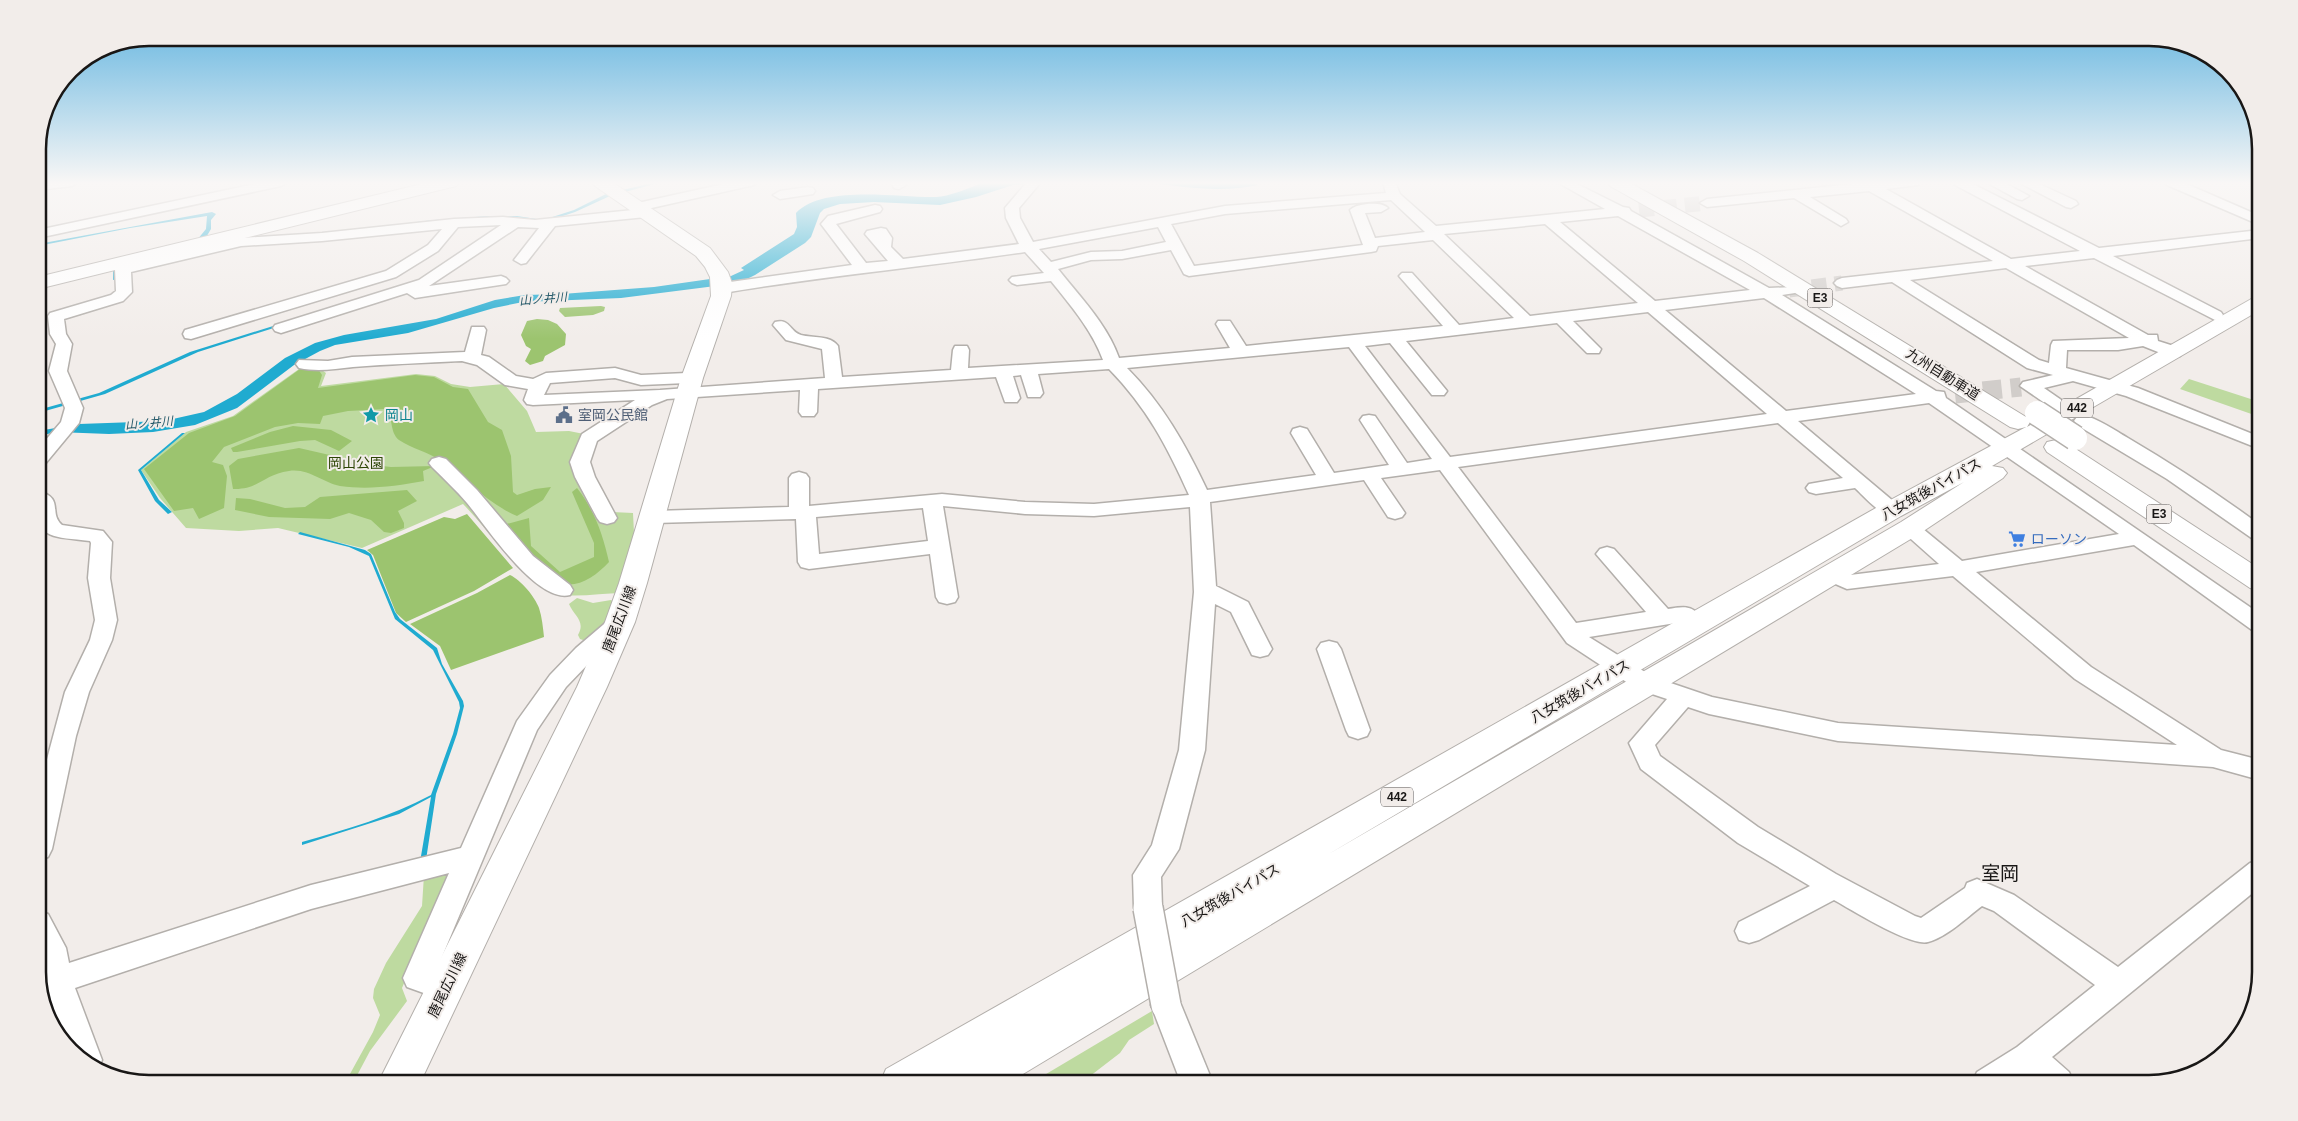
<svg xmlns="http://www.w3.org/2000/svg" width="2298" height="1121" font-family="Arial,'Noto Sans JP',sans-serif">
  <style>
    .green { fill: #bedaa0 }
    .forest { fill: #9cc46f }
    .water { fill: #20abd0 }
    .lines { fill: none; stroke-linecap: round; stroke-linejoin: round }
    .minor-tunnel-far1 { stroke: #d1cdca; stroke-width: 15; stroke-dasharray: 15 8; stroke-linecap: butt }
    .minor-tunnel { stroke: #d1cdca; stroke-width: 19; stroke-dasharray: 19 9; stroke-linecap: butt }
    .minor-casing { stroke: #b3afab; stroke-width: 3 }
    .major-casing { stroke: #b3afab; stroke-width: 2 }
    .highway-casing { stroke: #b3afab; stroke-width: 2 }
    .minor { fill: #fff; fill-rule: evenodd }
    .major { fill: #fff; fill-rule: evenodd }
    .highway { fill: #fff; fill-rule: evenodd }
    .minor-bridge-casing { stroke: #b3afab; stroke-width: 32; stroke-linecap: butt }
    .highway-bridge-casing { stroke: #b3afab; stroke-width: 27; stroke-linecap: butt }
    .minor-bridge { stroke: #fff; stroke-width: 29 }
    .highway-bridge { stroke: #fff; stroke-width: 24 }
    .labels { text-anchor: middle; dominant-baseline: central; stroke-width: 4; stroke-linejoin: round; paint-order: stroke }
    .shield { fill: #f2edea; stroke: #5a5756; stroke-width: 1 }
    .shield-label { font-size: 12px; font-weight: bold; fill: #191716 }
    .far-water-label { font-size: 12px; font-style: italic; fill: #265a6a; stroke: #f2edea }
    .street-label { font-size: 14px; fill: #191716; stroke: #f2edea }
    .culture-label { font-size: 14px; fill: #0d838f; stroke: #f2edea; text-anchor: start }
    .service-label { font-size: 14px; fill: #4e5e75; stroke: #f2edea; text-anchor: start }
    .park-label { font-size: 14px; fill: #2d4505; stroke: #f2edea }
    .shop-label { font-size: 14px; fill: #366cbe; stroke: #f2edea; text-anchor: start }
    .near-quarter-label { font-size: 19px; fill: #191716; stroke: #f2edea }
    .rim { fill: none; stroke: #191716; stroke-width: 2.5 }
  </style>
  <rect width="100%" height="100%" fill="#f2edea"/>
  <!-- green -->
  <path class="green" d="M307 367 319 368 326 373 321 386 416 374 435 376 451 384 470 387 504 384 527 411 536 432 569 431 594 436 589 467 612 512 633 513 635 553 622 593C601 593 577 598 556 594 535 590 481 522 463 504L362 548 278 528 239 531 186 528 160 498 141 470 186 432 233 416 299 369Z
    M2189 379 2260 402V417L2180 389Z
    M577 598 593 603 611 600 615 603 604 629 586 641 580 639 578 635C586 621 574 616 569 604Z
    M448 871V879L402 988 407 1001 370 1051 353 1083H345L373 1032 380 1015 373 998 374 989 386 963 422 906 424 875Z
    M1152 1011 1154 1024 1129 1040 1120 1053 1081 1083H1031Z"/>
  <!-- forest -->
  <path class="forest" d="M601 306 605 307 604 311 593 315 565 317 559 311 560 308Z
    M537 319 548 320 557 324 566 334 565 345 545 356 543 361 530 365 525 361 531 349 526 346 521 335 527 321Z
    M307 368 318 369 322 375 318 388 415 375 434 377 453 387 468 389 488 422 502 430 511 456 513 492 517 495 535 489 551 487 543 500 517 516C485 502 468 480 441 461 429 452 412 449 399 440 389 432 394 417 385 409L348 411 323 416 320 424 298 423 275 427 224 447 212 462 223 465 227 476 224 508 199 519 193 508 174 511 144 469 189 433 235 416 300 369Z
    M293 426 331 430 352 441 339 451 315 440 300 441 237 452H233L231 448 270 432Z
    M299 448 334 456 347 462 391 467 435 466 423 471 424 481C396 486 369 490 340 486 323 483 309 468 289 471 264 474 259 490 233 489L229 466 238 459Z
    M577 488C594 509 603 535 609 562 594 578 575 591 554 581L503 525 529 518 531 546 560 572 594 557V543L572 492Z
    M407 490 417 501 398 511 404 523V528L391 533 384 532 371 520 349 513 330 519 269 517 235 510 236 498 250 499 285 508 305 507 320 497Z
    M467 514 513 568 474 591 406 622 396 613 373 555 367 550 444 517 455 519Z
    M510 575C521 580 535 597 539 608 542 617 543 628 544 637L451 670 440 646 410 624 477 593Z"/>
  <!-- water -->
  <path class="water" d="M656 182H662L610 196 575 212 548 221H528L422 281 198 352 105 394 38 413V410L99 393 190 352 417 281 510 218 242 240 117 269V279L113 280V270L197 240 206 229 207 216 130 228 38 246V244L212 212 216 214 211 220V229L205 239 314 234 434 220 489 216H517L543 220 574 210 606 194Z
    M977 182H1063L1013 185 976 197 940 205 874 202 840 204 824 209 820 213 811 237 805 243 755 275 739 283 621 298 523 302 494 308 408 333 335 345 320 351 294 365 237 408 195 425 153 432 109 434 57 432 38 436V431L79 424 164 421 204 412 237 394 285 358 315 343 344 335 436 319 495 300 525 295 562 294 654 287 731 276 744 270 741 268 794 234 797 227 796 213C823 184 901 198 936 197 950 196 964 190 977 185L979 183Z
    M1146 182H1255L1253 183 1258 185C1221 193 1182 187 1146 182Z
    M182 433H185L141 470 159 500 172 512 168 514 155 501 138 470Z
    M300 532 365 550 371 554 395 612 400 619 437 648 442 664 463 701 464 706 457 734 436 794 426 860 420 862 431 797 399 814 302 845V842C347 829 390 817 431 795L453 734 460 708 459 702 433 650 395 619 369 556 349 547 298 534Z"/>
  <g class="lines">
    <!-- minor-tunnel-far1 -->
    <path class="minor-tunnel-far1" d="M1639 210 1707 203
      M1789 290 1842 283"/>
    <!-- minor-tunnel -->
    <path class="minor-tunnel" d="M1955 394 2021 387"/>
    <!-- minor casing -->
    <g class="minor-casing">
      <path id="minor" d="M38 182H79L72 186 38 190Z
        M264 182H288L281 186 38 238V230Z
        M733 182H756L754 185 647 209 653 213 646 217 555 226 526 263 521 264 514 260 539 228 518 227 429 286 501 276 506 278 509 281 506 284 415 298 407 293 281 333 275 331 273 328 275 325 419 280 501 225 458 227 438 251 396 277 191 339 185 338 183 334 185 330 386 271 428 245 442 229 322 241 241 246 131 272 132 292 123 301 64 319 66 334 72 344 67 371 83 408 79 423 45 464 38 466V449L61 422 65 408 49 371 56 344 50 334 48 316 50 313 111 295 116 291 115 269 112 263 115 260H125L128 263 241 238 322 233 454 219 503 217 535 220 633 210 631 207 633 204Z
        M891 182H904L906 185 899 189 894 188Z
        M1027 182H1041L1019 208 1020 218 1033 242 1225 206 1386 193 1383 182H1395L1400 194 1436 226 1605 209 1557 182H1573L1623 207 1629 208 1631 211 1769 288 1795 287 1797 290 1795 293 1782 295 1936 391 1944 392 1946 398 2260 614V633L2252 630 2134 545 1976 572 2091 667 2221 750 2260 760V780L2213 767 1838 741 1709 714 1688 707 1655 745 1660 756 1758 827 1836 874 1915 916 1921 918 1965 888 1967 883 1977 879 2014 895 2118 967 2250 863 2260 860V887L2052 1057 2069 1072 2074 1083H2035L2026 1076 2015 1083H1972L1977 1072 2017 1047 2095 985 1994 911 1982 906C1966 918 1947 937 1928 942 1911 947 1852 910 1834 900L1759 940 1749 943 1739 940 1735 931 1739 922 1810 886 1738 843 1641 769 1629 743 1667 699 1637 689 1567 643 1440 470 1381 478 1405 513 1402 517 1395 519 1388 517 1364 480 1210 502 1216 586 1248 602 1272 649 1268 655 1260 657 1252 655 1231 612 1215 604 1205 750 1179 849 1161 877 1162 908 1158 917 1148 920 1138 917 1134 908 1133 875 1152 845 1179 750 1194 592 1190 507 1094 516 1025 514 943 506 958 597 955 602 947 604 939 602 936 597 930 554 809 569 801 567 798 562 796 519 654 523 647 521 644 517 647 513 654 511 789 507V478L792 474 799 472 806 474 809 478V506L942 494 1025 502 1094 504 1189 495C1167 446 1147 408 1109 369L1038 374 1043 393 1040 397H1028L1021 375 1013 376 1020 398 1017 402H1005L996 377 818 389 817 412 814 416H802L799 412 800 390 667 399 652 405 597 441 590 462 595 477 617 518 614 522 607 524 600 522 597 518 575 477 570 462 582 434 635 400 533 405 527 404 524 400 528 389 505 385 477 365 462 361C426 363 389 364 353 367 334 369 318 372 299 368L296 364 299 360 328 361 352 357 465 352 472 327H484L486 330 481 355 489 357 516 376 533 379 546 373 615 368 641 375 687 373 693 374 696 378 693 382 687 383 641 385 615 378 550 383 544 395 660 390 825 378 822 349 786 340 773 325 775 322C790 318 789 331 801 335 813 338 830 335 838 346L842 377 951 370 953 350 955 346H967L969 350 968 368 1103 360C1092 330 1071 306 1051 281L1017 285 1012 283 1009 280 1012 277 1044 273 1025 252C924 267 823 276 723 293L717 291 715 288 717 285 723 283 852 265 821 224 828 216 875 205 880 206 882 209 880 212 836 224 866 263 888 261 865 234 867 231 881 228 886 229 892 238 891 247 903 259 1019 244 1006 218 1005 208ZM1391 200 1425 232 1375 238 1365 213 1381 212 1388 208C1382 201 1356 203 1350 210L1363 245 1194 266 1171 224 1225 214ZM1618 216 1750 290 1655 301 1560 222ZM1545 224 1638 303 1530 316 1444 234ZM1158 227 1166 242 1122 251 1091 252 1051 262 1039 249ZM1433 240 1514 318 1459 325 1412 273H1402L1399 276 1443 326 1246 346 1230 321H1218L1216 324 1230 348 1119 358C1107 324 1080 297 1058 269L1091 260 1122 259 1171 250 1184 274 1189 276 1371 252 1376 251 1378 246ZM1764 298 1916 394 1786 411 1665 310ZM1648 312 1767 414 1450 457 1365 346 1390 343 1432 395H1444L1447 391 1406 341 1557 323 1587 353H1599L1601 349 1573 321ZM1349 347 1432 459 1407 463 1375 416 1369 415 1363 416 1360 420 1389 465 1334 473 1307 429 1300 427 1293 429 1291 433 1316 475 1207 490C1186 445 1162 403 1127 368ZM1929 403 2119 534 1962 561 1917 524 1910 522 1903 524 1900 528 1903 532 1939 564 1850 575 1832 567 1824 569 1821 574 1824 579 1847 589 1953 576 2075 679 2177 745 1838 723 1712 697 1653 677 1589 637 1682 622 1688 623 1696 621 1699 616C1692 604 1680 607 1668 609L1614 549 1607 547 1600 549 1596 554 1646 612 1576 623 1458 467 1778 423 1843 478 1809 484 1806 488 1809 492 1816 494 1855 488C1867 499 1882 519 1899 514L1902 510 1899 506 1798 421ZM923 508 928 541 819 554 816 517Z
        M1871 182H1919L1918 185 1886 189 2011 259 2080 251 1955 185 1954 182H1969L2099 248 2260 230V238L2113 256 2221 312 2223 315 2221 318 2215 320 2094 258 2025 266 2148 335H2157L2158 341 2180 348 2182 352 2180 356H2168L2143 346 2118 350H2067L2066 368 2138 388 2260 437V449L2126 396 2073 381 2044 388 2070 406 2067 410H2055L2020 386 2023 382 2053 375 2027 368 1892 282 1842 288 1837 286 1834 283 1837 280 1842 278 1993 261 1869 191 1810 197 1846 219 1848 222 1841 226 1794 198 1707 207 1700 203 1707 199ZM2006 268 2129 338 2053 341 2051 345 2049 363 2039 360 1910 280Z
        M1986 182H2003L2029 196 2022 200 2017 199Z
        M2018 182H2035L2076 201 2078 204 2071 208 2066 207Z
        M2165 182H2182L2260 216V225L2167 185Z
        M808 187 813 188 815 191 813 194 780 199 773 195 780 191Z
        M2083 415C2099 419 2114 430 2128 438 2174 465 2218 494 2260 525V541L2253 539 2167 479 2077 425 2074 421 2077 417Z
        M439 457 446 459 477 490 533 556 570 585 573 590 570 595C537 604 486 526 467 503 456 490 444 479 432 467L429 463 432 459Z
        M38 491C65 498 48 513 62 525L103 531 112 542 110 578 117 620 112 640 89 692 76 736 52 849 48 857 38 860V793L65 692 90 640 95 620 88 578 91 543 90 541C47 536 35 540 38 491Z
        M618 616 626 619 629 624 626 629 592 660 566 687 537 730 436 971 457 978 461 988 457 998 446 1001 407 987 403 978 449 873 311 909 75 988 102 1060 97 1070 63 1040 48 997 44 998 38 973 41 972 38 955V911L48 914 66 948 69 963 311 885 461 848 517 721 550 675 576 648 610 619Z
        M1329 641 1337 643 1341 649 1370 730 1367 736 1358 739 1349 736 1346 730 1317 649 1321 643Z
        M1166 991 1177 995 1213 1083H1181L1151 1005 1155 995Z"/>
    </g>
    <!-- major casing -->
    <g class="major-casing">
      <path id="major" d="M430 182H459L456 186 38 289V277Z
        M593 182H612L710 248 728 272 732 283 731 296 703 378 647 583 635 622 607 687 420 1083H378L577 687 605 622 619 583 681 378 711 296 710 277 705 267 696 256 595 186Z"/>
    </g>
    <!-- highway casing -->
    <g class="highway-casing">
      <path id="highway" d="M1607 182H1628L1758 253 2026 417 2030 422 2027 427 2253 298 2260 296V310L1992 466 2003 468 2007 473 2003 478 1919 534 1008 1083H950L954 1074 939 1083H880L886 1069 1883 504 2026 427 2018 429 2010 427 1744 261 1610 186ZM1964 482 1901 522 1327 855 1901 516Z
        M2056 440 2065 442 2260 569V591L2250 588 2047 452 2044 447 2047 442Z"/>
    </g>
    <!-- minor -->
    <use href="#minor" class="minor"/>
    <!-- major -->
    <use href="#major" class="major"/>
    <!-- highway -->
    <use href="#highway" class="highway"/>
    <!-- minor-bridge casing -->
    <g class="minor-bridge-casing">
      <path id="minor-bridge" d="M1148 908 1166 1005"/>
    </g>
    <!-- highway-bridge casing -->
    <g class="highway-bridge-casing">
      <path id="highway-bridge" d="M2037 413 2075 438"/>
    </g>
    <!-- minor-bridge -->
    <use href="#minor-bridge" class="minor-bridge"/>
    <!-- highway-bridge -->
    <use href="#highway-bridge" class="highway-bridge"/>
  </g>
  <!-- sky -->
  <linearGradient id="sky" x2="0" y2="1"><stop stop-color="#58b0de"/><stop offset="0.54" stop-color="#f9f7f6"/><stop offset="1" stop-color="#f9f7f6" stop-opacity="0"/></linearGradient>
  <rect width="2298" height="339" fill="url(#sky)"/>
  <!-- icons -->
  <defs>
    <g id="sight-bare" transform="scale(1.35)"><path d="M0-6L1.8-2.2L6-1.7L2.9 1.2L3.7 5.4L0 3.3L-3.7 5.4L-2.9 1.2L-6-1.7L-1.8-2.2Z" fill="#0f9aa8" stroke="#f2edea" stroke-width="2.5" paint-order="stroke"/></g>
    <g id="civic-bare" transform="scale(1.35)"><path d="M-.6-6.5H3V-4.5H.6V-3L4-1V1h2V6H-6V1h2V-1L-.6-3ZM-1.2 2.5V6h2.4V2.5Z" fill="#5c6f8a" stroke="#f2edea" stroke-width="2.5" paint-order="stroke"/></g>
    <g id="supermarket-bare" transform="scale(1.35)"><path d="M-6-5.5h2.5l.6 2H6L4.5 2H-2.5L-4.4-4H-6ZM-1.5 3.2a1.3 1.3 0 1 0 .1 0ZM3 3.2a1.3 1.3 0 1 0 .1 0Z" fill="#3f7fe0" stroke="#f2edea" stroke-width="2.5" paint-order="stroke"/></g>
  </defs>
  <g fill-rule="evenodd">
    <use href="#sight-bare" x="371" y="415"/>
    <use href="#civic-bare" x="564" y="415"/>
    <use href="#supermarket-bare" x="2017" y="539"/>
  </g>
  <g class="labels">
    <!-- shield labels -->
    <g class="shield">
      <rect x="1807.5" y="288.5" width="25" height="19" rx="4"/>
      <rect x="2061" y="398.5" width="32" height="19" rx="4"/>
      <rect x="2146.5" y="504.5" width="25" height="19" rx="4"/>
      <rect x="1381" y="787.5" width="32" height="19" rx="4"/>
    </g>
    <g class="shield-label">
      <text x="1820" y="298">E3</text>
      <text x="2077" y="408">442</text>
      <text x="2159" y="514">E3</text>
      <text x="1397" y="797">442</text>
    </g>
    <!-- far-water labels -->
    <g class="far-water-label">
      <text transform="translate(543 299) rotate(-5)">山ノ井川</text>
      <text transform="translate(149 423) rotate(-5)">山ノ井川</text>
    </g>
    <!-- street labels -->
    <g class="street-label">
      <text transform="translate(1943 374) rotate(32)">九州自動車道</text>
      <text transform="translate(1931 489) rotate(-29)">八女筑後バイパス</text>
      <text transform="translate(619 619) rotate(-69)">唐尾広川線</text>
      <text transform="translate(1580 691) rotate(-30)">八女筑後バイパス</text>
      <text transform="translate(1230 895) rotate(-30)">八女筑後バイパス</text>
      <text transform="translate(447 985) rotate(-64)">唐尾広川線</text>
    </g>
    <!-- culture labels -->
    <g class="culture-label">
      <text x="385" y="415">岡山</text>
    </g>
    <!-- service labels -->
    <g class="service-label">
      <text x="578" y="415">室岡公民館</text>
    </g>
    <!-- park labels -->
    <g class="park-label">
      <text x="356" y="463">岡山公園</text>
    </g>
    <!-- shop labels -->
    <g class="shop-label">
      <text x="2031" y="539">ローソン</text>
    </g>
    <!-- near-quarter labels -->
    <g class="near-quarter-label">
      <text x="2000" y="873">室岡</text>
    </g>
  </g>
  <!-- crop -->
  <path d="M0 0H2298V1121H0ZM149 46H2149A103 103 0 0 1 2252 149V972A103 103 0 0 1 2149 1075H149A103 103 0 0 1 46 972V149A103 103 0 0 1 149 46Z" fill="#f2edea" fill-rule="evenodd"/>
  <path class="rim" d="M149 46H2149A103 103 0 0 1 2252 149V972A103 103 0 0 1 2149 1075H149A103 103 0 0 1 46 972V149A103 103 0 0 1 149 46Z"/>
</svg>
